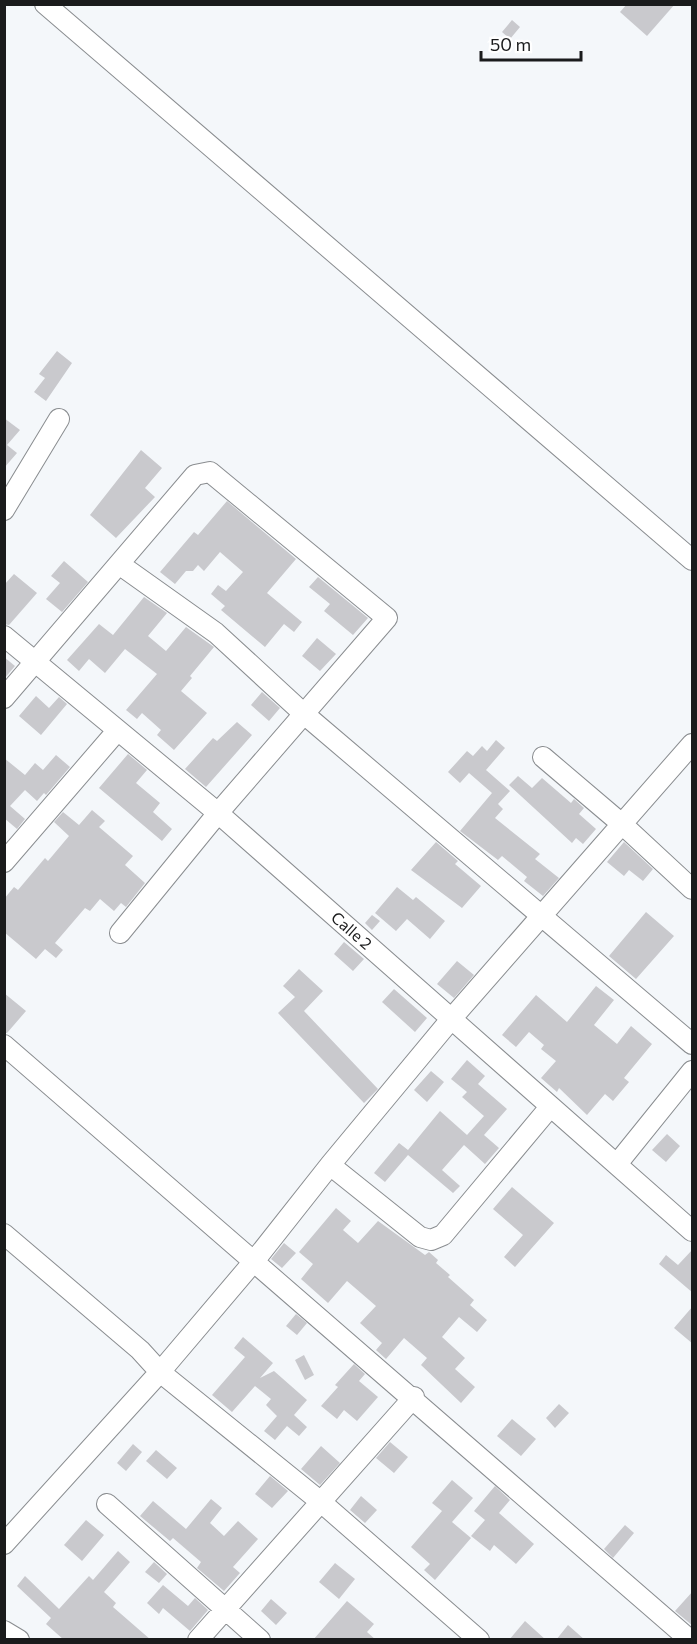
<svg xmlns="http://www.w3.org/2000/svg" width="697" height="1644" font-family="Commissioner,sans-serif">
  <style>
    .building { fill: #c9c9cd }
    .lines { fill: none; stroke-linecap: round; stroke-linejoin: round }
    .minor-casing { stroke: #8a8d90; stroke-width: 22 }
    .minor { stroke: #fff; stroke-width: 20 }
    .labels { text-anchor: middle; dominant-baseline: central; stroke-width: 6; stroke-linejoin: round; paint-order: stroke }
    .street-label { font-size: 16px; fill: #1a1b1c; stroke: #fff }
  </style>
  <rect width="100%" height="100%" fill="#f4f7fa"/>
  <!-- building -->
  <path class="building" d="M627 4H675L647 36 620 12Z
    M512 20 520 27 510 39 502 32Z
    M57 351 72 363 46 401 34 392 45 378 39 374Z
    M4 418 20 430 7 445 17 453 4 468Z
    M141 450 162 468 145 488 155 497 116 538 90 515Z
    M227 501 296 559 267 593 302 622 294 632 284 624 265 647 221 610 225 606 211 594 218 585 226 591 243 572 220 552 204 571 198 565 193 571H186L175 584 160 572 194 532 198 535Z
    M64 561 88 582 62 612 46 599 60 583 51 576Z
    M14 574 37 593 9 625 4 624V585Z
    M318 577 368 618 353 635 324 611 330 604 309 587Z
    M144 597 167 613 148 636 166 651 186 627 214 647 190 676 192 678 181 691 207 713 174 750 157 735 161 730 142 713 137 719 126 710 157 674 125 649 105 673 89 659 79 671 67 660 99 624 113 635Z
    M317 638 336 654 320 671 302 656Z
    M4 657 15 666 4 679Z
    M262 692 280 708 269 721 251 705Z
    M36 696 49 708 59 697 67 704 41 735 19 716Z
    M237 722 252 735 206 787 185 769 213 738 217 741Z
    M496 740 505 748 486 770 510 791 498 804 503 809 495 818 540 854 535 859 559 878 543 896 524 881 527 877 502 856 498 860 460 831 492 793 469 773 460 783 448 772 467 751 473 756 482 746 487 751Z
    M128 754 147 770 136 783 160 803 153 812 172 829 162 841 99 788Z
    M56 755 70 767 46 795 44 793 37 801 25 790 10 806 25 819 17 829 4 818V758L25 775 35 763 43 770Z
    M518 776 532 788 542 778 571 803 574 799 584 808 579 814 596 829 583 844 576 838 572 843 509 785Z
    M92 810 105 821 99 827 133 856 125 865 145 883 126 907 121 903 114 911 100 899 90 911 85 908 55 943 63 950 56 958 45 949 36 959 4 932V899L14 887 18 890 45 858 48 861 69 836 54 822 63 812 79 825Z
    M436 842 458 861 455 864 481 886 462 908 411 870Z
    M624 842 653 869 643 881 629 870 624 876 607 862Z
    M397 887 413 900 416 897 445 921 430 939 407 919 396 931 375 913Z
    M646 912 674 936 636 979 609 956Z
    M372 915 380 921 372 930 365 923Z
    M344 942 364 959 353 971 334 954Z
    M457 961 474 975 454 998 437 984Z
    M299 969 323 991 304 1011 378 1089 364 1103 278 1013 295 997 283 986Z
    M596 986 614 1000 594 1025 617 1044 631 1026 652 1044 624 1078 629 1082 613 1101 605 1094 587 1115 559 1088 557 1092 541 1078 556 1061 541 1049 544 1045 529 1032 516 1047 502 1035 536 995 567 1022Z
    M394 989 427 1018 415 1032 382 1002Z
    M4 993 26 1011 7 1033H4Z
    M467 1060 485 1076 478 1084 507 1109 484 1135 499 1148 485 1164 464 1145 442 1170 460 1186 453 1193 408 1155 385 1182 374 1173 399 1143 408 1150 440 1111 467 1135 484 1116 462 1097 467 1092 451 1079Z
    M431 1071 444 1082 427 1102 414 1090Z
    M667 1134 680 1146 666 1162 652 1150Z
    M512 1187 554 1223 515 1267 504 1257 523 1235 493 1209Z
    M336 1208 351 1221 343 1230 358 1243 378 1221 425 1255 429 1252 438 1260 436 1263 450 1275 448 1277 474 1300 470 1305 487 1320 477 1332 459 1317 442 1337 465 1358 455 1369 475 1387 461 1403 421 1365 427 1358 404 1338 386 1359 376 1350 382 1343 360 1323 376 1306 347 1281 328 1303 301 1279 313 1264 299 1252Z
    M284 1243 296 1253 282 1268 271 1259Z
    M693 1249V1293L659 1264 666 1255 678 1265Z
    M693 1306V1344L674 1328Z
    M296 1314 307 1323 297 1335 286 1326Z
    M243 1337 273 1363 260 1378 274 1371 307 1400 294 1415 307 1427 299 1436 287 1426 275 1440 264 1431 277 1416 266 1405 271 1399 255 1386 232 1412 212 1395 245 1357 234 1348Z
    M304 1355 314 1375 305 1380 295 1360Z
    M354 1364 365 1374 359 1381 378 1397 357 1421 344 1410 337 1419 321 1406 338 1387 335 1385Z
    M559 1404 569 1413 555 1428 546 1418Z
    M512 1419 536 1439 521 1456 497 1436Z
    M390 1442 408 1457 394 1473 376 1458Z
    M133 1444 142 1452 126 1471 117 1463Z
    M321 1446 340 1463 320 1485 301 1469Z
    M156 1450 177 1468 167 1479 146 1461Z
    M270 1476 288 1491 272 1508 255 1494Z
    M452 1480 473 1498 452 1522 471 1538 435 1580 424 1570 430 1564 411 1547 442 1511 432 1503Z
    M495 1486 510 1500 499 1513 534 1544 516 1564 494 1545 490 1551 471 1536 485 1520 474 1511Z
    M361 1496 377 1510 365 1523 350 1510Z
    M211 1499 222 1508 210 1523 224 1536 238 1521 258 1539 233 1567 240 1573 224 1591 197 1568 201 1562 173 1538 170 1541 140 1516 153 1501 186 1529Z
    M86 1520 104 1535 82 1561 64 1545Z
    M625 1525 634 1533 613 1558 604 1549Z
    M118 1551 130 1562 104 1592 116 1603 113 1607 151 1640H64L46 1624 51 1618 17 1586 25 1576 59 1609 89 1576 93 1580Z
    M154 1562 167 1574 159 1583 145 1572Z
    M335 1563 355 1579 339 1599 319 1582Z
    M163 1585 188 1606 195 1598 208 1610 190 1631 163 1608 159 1614 147 1603Z
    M693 1591V1626L675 1611Z
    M271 1599 287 1613 276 1625 261 1611Z
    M347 1601 374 1624 367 1632 376 1640H313Z
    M525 1621 546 1640H509Z
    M568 1625 585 1640H556Z"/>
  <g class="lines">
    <!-- minor casing -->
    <g class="minor-casing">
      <path id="minor" d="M45 4 692 560
        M4 510 59 419
        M119 564 216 633 303 713 692 1044
        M4 636 218 813 692 1231
        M4 698 195 475 210 472 387 618 218 813 120 933
        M543 757 623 825 692 889
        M4 862 117 731
        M4 1045 690 1640
        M617 1164 692 1071
        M330 1165 420 1237 431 1240 443 1235 550 1107
        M4 1234 140 1350 160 1372 321 1502 479 1640
        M107 1504 260 1640
        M4 1544 160 1372 255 1260 330 1165 452 1018 692 744
        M4 1631 19 1640
        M198 1640 414 1397"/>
    </g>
    <!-- minor -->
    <use href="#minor" class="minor"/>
  </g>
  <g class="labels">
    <!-- street labels -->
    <g class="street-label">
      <text transform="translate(352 930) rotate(41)">Calle 2</text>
    </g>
  </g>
  <!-- border -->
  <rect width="697" height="1644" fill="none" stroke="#1a1b1c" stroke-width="12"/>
  <!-- scale -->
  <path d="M481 51v9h100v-9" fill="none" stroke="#1a1b1c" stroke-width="3"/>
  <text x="490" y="51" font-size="18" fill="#1a1b1c" stroke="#ffffff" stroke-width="4.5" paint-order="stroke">50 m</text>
</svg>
